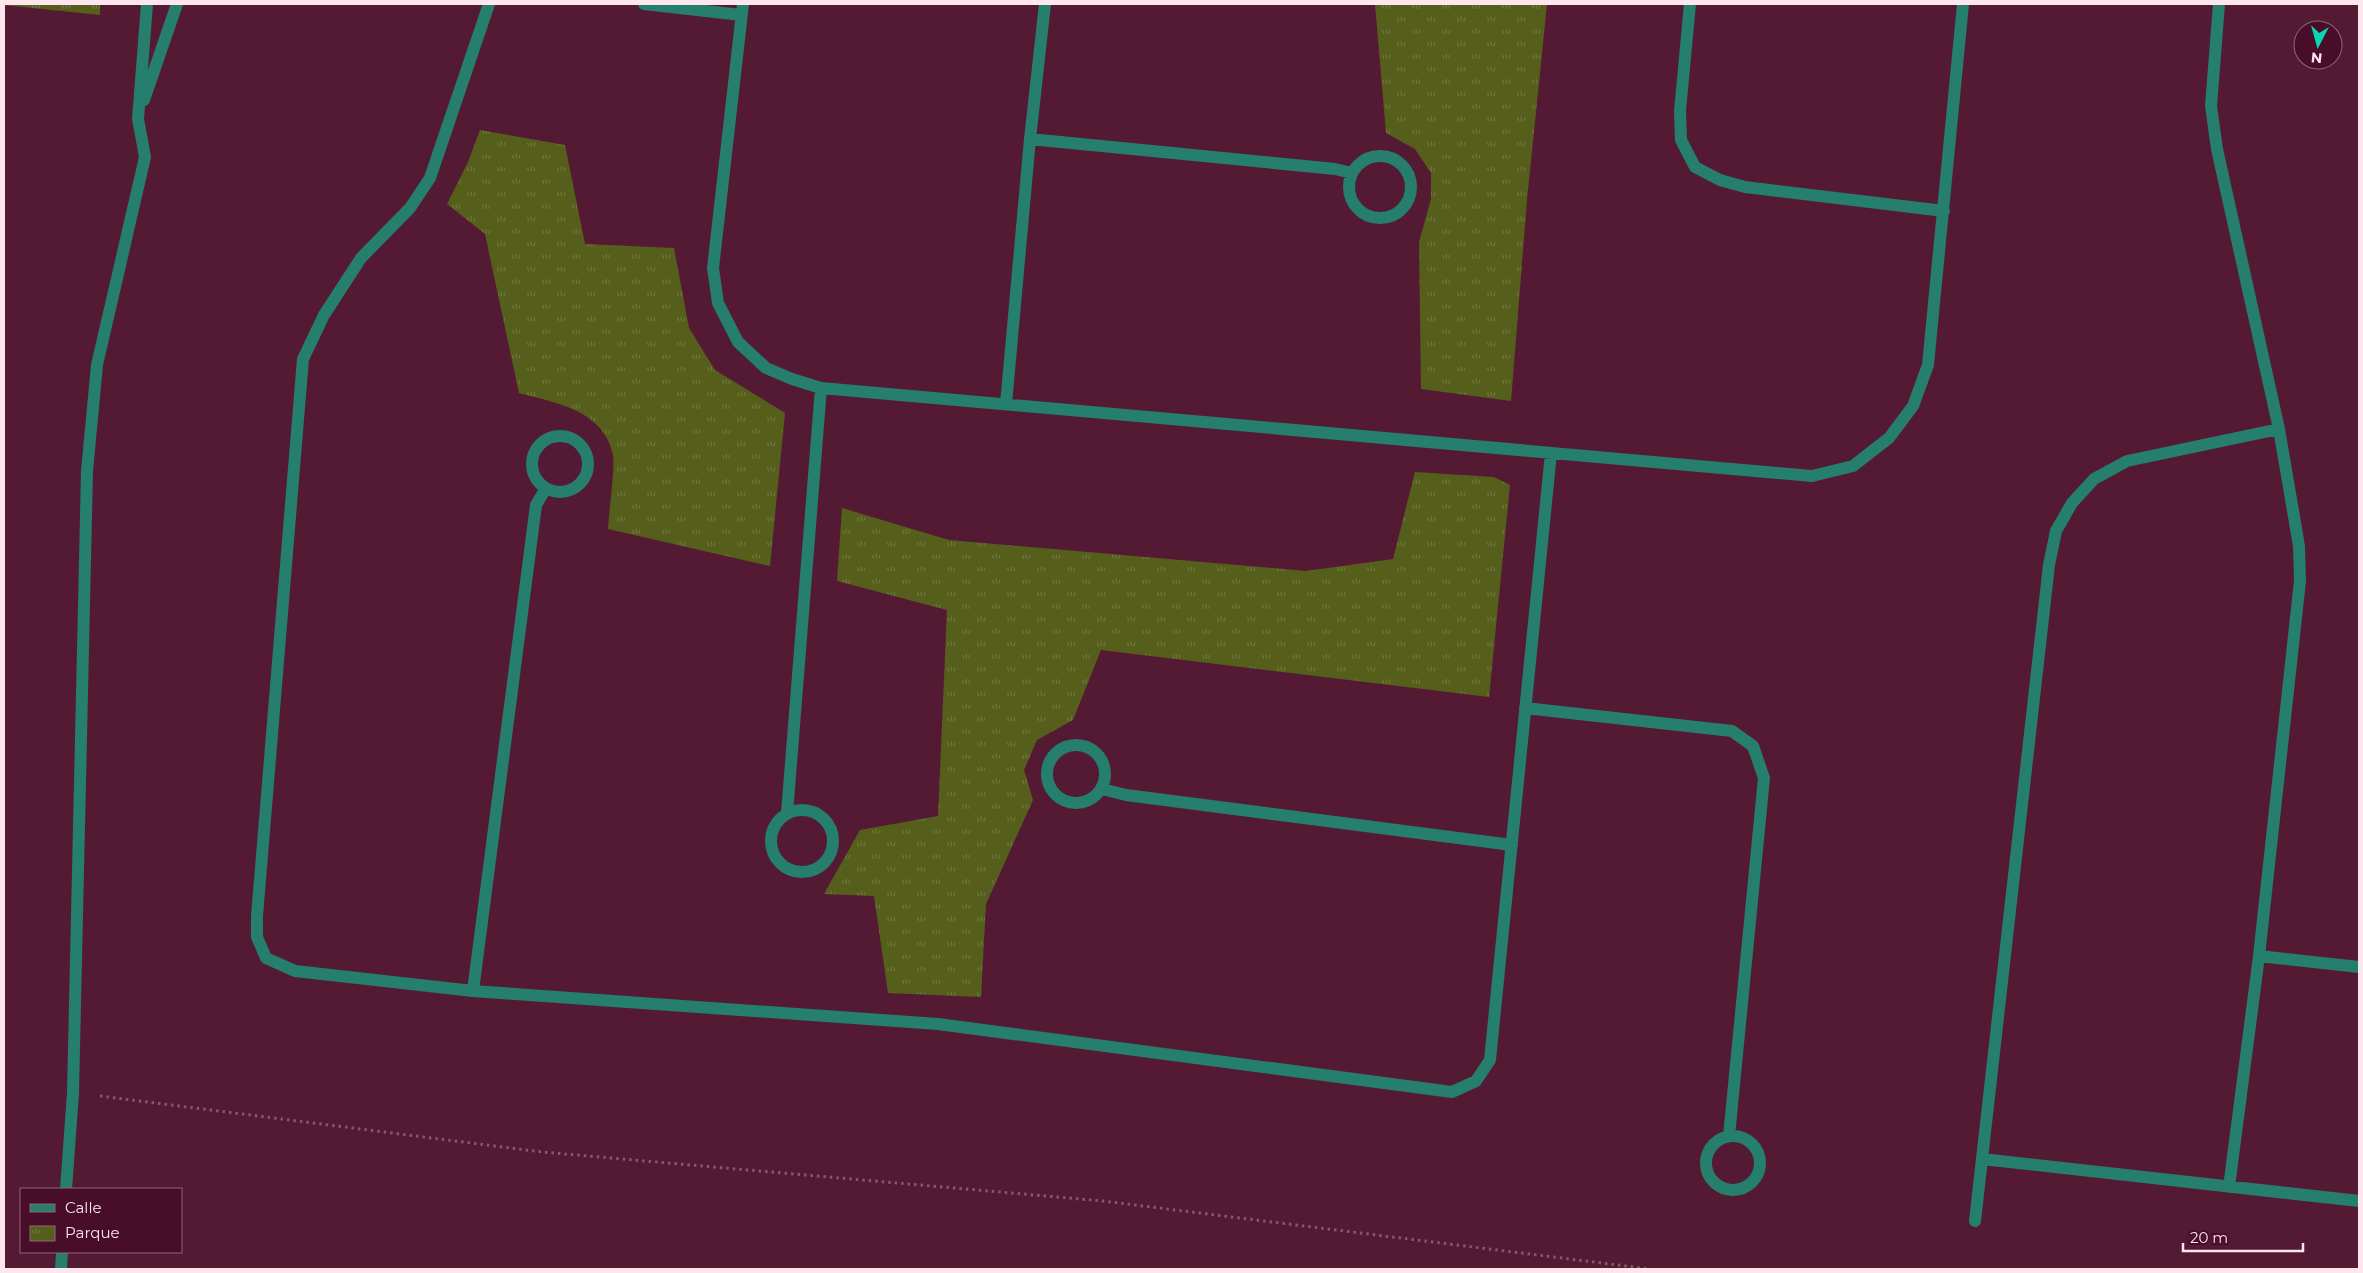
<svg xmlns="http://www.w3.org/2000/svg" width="2363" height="1273" font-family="Montserrat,sans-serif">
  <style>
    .park { fill: url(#park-tufts) }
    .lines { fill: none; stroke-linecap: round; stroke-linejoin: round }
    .path { stroke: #87576b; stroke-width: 3; stroke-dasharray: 2.5 4; stroke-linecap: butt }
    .minor { stroke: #267e6c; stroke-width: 12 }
    .tertiary { stroke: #267e6c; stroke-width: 12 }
  </style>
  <defs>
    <pattern id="park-tufts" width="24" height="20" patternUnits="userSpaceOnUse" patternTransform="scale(1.25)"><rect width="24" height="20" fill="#555e1a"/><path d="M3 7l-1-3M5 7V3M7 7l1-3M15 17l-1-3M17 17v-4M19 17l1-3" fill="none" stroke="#6e753c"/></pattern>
  </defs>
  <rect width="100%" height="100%" fill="#541a33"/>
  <!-- park -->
  <path class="park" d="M4 4H100V15L4 5Z
    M1375 4H1547L1527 200 1511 401 1421 389 1419 242 1431 199V173L1415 149 1386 133Z
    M480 130 565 145 585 244 674 248 689 328 715 370 785 413 770 566 608 529C609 511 615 470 613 455 604 410 556 403 519 393L485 234 447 204 468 162Z
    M1415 472 1494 477 1510 485 1489 697 1101 650 1073 720 1037 740 1024 770 1033 800 986 904 981 997 888 993 874 896 824 894 860 830 938 816 947 610 837 581 842 508 949 540 1306 571 1393 559Z"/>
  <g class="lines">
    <!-- path -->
    <path class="path" d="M100 1096 542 1152 1103 1201 1650 1269"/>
    <!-- minor -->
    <path class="minor" d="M489 4 430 178 410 208 361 258 324 315 303 359 257 916V937L266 958 295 971 473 991 938 1024 1452 1092 1476 1081 1490 1060 1551 453
      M644 4 741 15
      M743 4 713 268 718 303 738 342 766 368 792 379 821 388 1812 476 1853 466 1889 438 1913 406 1928 365 1963 4
      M1690 4 1680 111 1681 140 1695 167 1720 180 1745 187 1944 211
      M2219 4 2211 106 2217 149 2279 429 2299 546 2300 581 2259 956 2229 1187
      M1030 139 1335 169 1352 173
      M1349 187a31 31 0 1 1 62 0a31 31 0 1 1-62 0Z
      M1006 404 1030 139 1045 4
      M532 464a28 28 0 1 1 56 0a28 28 0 1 1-56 0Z
      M1525 708 1732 731 1753 746 1764 778 1729 1136
      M1047 774a29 29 0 1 1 58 0a29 29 0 1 1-58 0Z
      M1102 789 1126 795 1512 845
      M771 841a31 31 0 1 1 62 0a31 31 0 1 1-62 0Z
      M787 813 821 388
      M2259 956 2359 967
      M473 991 536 505 546 488
      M1706 1163a27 27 0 1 1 54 0a27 27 0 1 1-54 0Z
      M1982 1159 2359 1201
      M1975 1221 2049 565 2056 531 2072 503 2094 479 2127 461 2279 429"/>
    <!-- tertiary -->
    <path class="tertiary" d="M144 100 177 4
      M66 1189 73 1093 87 471 97 365 145 157 138 119 147 4
      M61 1269 62 1252"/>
  </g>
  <!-- border -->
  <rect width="2363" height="1273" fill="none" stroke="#fee6ee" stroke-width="10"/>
  <!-- legend -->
  <rect x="20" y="1188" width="162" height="65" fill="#480e29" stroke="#916478"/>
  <rect x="30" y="1204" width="25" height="8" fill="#267e6c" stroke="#916478"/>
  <text x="65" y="1213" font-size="15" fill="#fee6ee">Calle</text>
  <rect x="30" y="1226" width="25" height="15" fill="url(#park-tufts)" stroke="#916478"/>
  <text x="65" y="1238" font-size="15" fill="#fee6ee">Parque</text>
  <!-- north arrow -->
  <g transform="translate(2318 45) rotate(186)"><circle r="24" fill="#480e29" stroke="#916478"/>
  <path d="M0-4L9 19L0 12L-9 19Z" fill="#0bd5b5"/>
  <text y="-8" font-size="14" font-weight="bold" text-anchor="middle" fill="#fee6ee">N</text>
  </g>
  <!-- scale -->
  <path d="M2183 1243v8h120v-8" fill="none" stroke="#fee6ee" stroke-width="2.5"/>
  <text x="2190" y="1243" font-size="15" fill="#fee6ee" stroke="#480e29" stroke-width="4" paint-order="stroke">20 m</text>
</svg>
